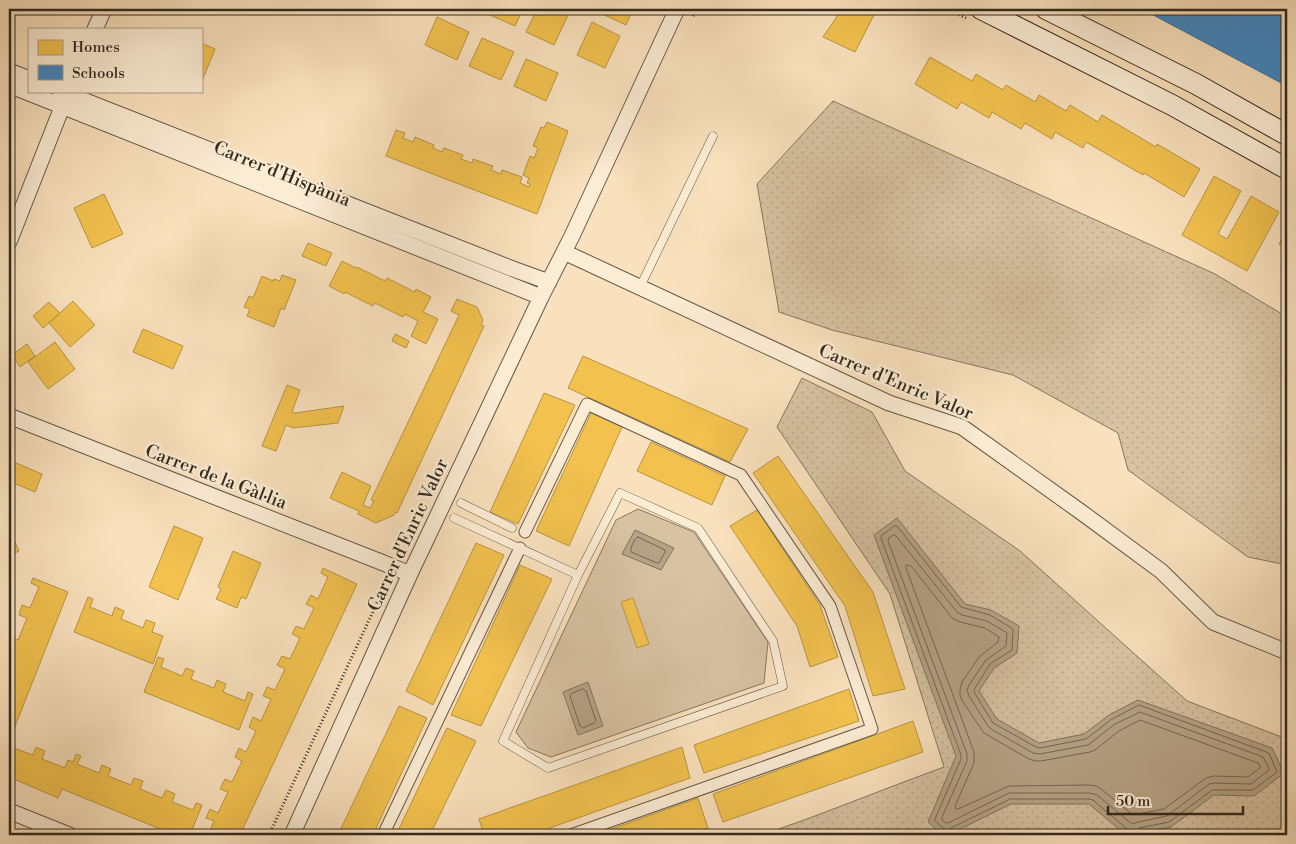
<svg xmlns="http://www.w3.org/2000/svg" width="1296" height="844" font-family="'Libre Bodoni',serif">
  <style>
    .grass { fill: url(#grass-dots); stroke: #857660 }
    .garden { fill: #d7c2a2; stroke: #857660 }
    .water { fill: #b6a387; stroke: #82735d }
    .homes { fill: #f2c14e; stroke: #b99440 }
    .schools { fill: #3f88c5; stroke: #3b6c93 }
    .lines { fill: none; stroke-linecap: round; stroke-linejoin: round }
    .shore { stroke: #746653; stroke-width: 1 }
    .service-casing { stroke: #645846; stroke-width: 9 }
    .pedestrian-casing { stroke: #645846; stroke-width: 13 }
    .minor-casing { stroke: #645846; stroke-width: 17 }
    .secondary-casing { stroke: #332a1f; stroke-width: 22 }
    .path { stroke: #332a1f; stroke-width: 3; stroke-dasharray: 1 2.5; stroke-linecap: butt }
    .service { stroke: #fbecd4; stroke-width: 8 }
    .pedestrian { stroke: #fbecd4; stroke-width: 11 }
    .minor { stroke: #fbecd4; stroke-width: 15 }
    .secondary { stroke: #fbecd4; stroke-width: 20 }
    .labels { text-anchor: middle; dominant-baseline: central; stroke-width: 5; stroke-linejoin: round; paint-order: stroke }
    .street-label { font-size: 18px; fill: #332a1f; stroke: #fbecd4 }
  </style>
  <defs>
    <pattern id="grass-dots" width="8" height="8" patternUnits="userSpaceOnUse" patternTransform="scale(1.25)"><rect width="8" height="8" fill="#d7c2a2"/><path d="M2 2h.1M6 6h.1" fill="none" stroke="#b9a78b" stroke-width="1.8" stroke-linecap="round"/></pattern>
  </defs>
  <rect width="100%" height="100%" fill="#f9e1bd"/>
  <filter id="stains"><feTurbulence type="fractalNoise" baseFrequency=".004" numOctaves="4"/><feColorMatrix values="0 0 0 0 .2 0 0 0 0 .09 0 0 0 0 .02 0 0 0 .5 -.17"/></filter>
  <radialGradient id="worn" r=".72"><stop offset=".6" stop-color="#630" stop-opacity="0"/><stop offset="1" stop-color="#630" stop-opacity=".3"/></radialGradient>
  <!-- grass -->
  <path class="grass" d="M833 101 1215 274 1287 317V565L1248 557 1128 470 1118 433 1013 375 832 330 779 312 757 184Z
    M802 378 872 412 905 471 1020 551 1187 701 1287 739V835H762C824 814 883 789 944 767L890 594 777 427Z"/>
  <!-- garden -->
  <path class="garden" d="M638 509 694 532 768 642 764 683 551 757 528 748 516 732 616 520Z"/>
  <!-- water -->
  <path class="water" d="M897 518 965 604 991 610 1019 626 1017 653 994 668 979 691 997 719 1039 743 1084 734 1109 715 1138 700 1272 748 1284 773 1254 796 1214 795 1171 827 1128 835H1126L1089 804H1011L948 835H942L928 822 956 756 874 535Z
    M635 530 674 548 661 570 622 554Z
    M588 682 603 726 578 735 563 692Z"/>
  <!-- homes -->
  <path class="homes" d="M484 9H523L515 26 483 12Z
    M537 9H560L569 13 554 45 526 32Z
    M599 9H633L626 25 598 12Z
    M842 9H877L855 52 823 37Z
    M437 17 469 32 457 60 425 45Z
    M592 22 620 36 605 68 577 55Z
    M482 38 514 52 501 80 469 66Z
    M201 43 215 49 202 81H201Z
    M930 57 972 81 976 74 1003 90 1006 85 1035 102 1039 95 1066 111 1070 105 1098 122 1102 115 1156 147 1157 144 1200 169 1184 197 1144 173 1143 175 1086 142 1083 148 1055 132 1052 139 1025 123 1021 129 992 112 989 118 961 102 957 109 915 84Z
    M526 59 558 73 546 101 514 86Z
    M547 122 568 131 537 214 386 156 396 130 405 133 403 138 413 142 415 137 434 145 433 148 442 152 444 148 463 155 461 159 472 163 473 159 493 166 491 170 501 174 502 170 522 177 520 183 529 187 530 184 527 183 529 178 523 175 530 156 534 158 538 148 533 146 541 127 544 128Z
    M1214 176 1241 191 1218 234 1227 239 1251 196 1279 212 1247 271 1182 235Z
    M104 194 123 234 92 248 74 208Z
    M1287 230V249L1279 244Z
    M308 243 332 253 326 266 302 256Z
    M342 261 356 268 357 267 385 281 387 278 415 292 416 289 431 297 423 312 438 319 426 344 411 336 418 321 405 314 403 317 375 303 373 306 345 292 344 294 329 286Z
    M282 275 296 280 284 310 281 308 274 327 247 316 250 309 244 307 249 296 253 298 262 276 273 281 274 279 280 281Z
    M457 299 477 307 483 320 481 325 484 326 397 513 396 512 394 515 376 523 358 514 359 511 330 498 342 472 371 486 363 505 370 508 374 501 371 500 459 315 451 311Z
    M73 301 95 325 70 347 49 323Z
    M49 302 60 313 43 328 33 316Z
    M143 329 183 346 173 369 133 352Z
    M395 334 409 341 406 348 392 341Z
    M55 342 75 369 48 389 28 362Z
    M27 344 35 356 20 367 12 355Z
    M583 356 748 429 730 462 568 388Z
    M287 385 300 390 292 412 295 413 344 406 338 423 293 428 286 425 276 451 262 446Z
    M544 393 575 405 518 524 490 512Z
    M591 413 622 427 569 546 536 531Z
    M651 442 725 476 712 505 637 471Z
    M778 456 873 592 905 689 873 696 845 606 753 473Z
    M9 460 42 474 35 492 9 481Z
    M757 510 820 605 838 657 810 667 797 626 730 526Z
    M174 526 203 538 178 600 149 587Z
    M10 531 19 551 9 556V532Z
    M476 543 504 555 433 705 406 691Z
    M233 551 261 563 246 599 241 597 237 608 216 599 221 589 218 587Z
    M520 565 552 579 481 726 451 715Z
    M323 568 357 584 240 835H208L214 821 206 818 210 809 218 813 228 792 220 789 225 779 232 782 242 761 235 757 239 748 246 752 256 731 249 727 253 717 261 721 271 699 263 696 267 687 275 690 285 669 277 665 282 656 290 659 300 638 292 634 296 626 304 629 314 608 306 604 311 595 318 599 328 577 321 573Z
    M33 578 68 592 12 734 9 733V663L14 649 9 647V639L10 637 18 640 27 618 19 615 22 605 30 608 39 587 31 583Z
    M88 597 93 599 90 607 112 616 115 607 124 611 121 619 143 628 146 620 155 623 152 632 163 636 153 664 74 632Z
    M633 598 649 644 637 648 621 602Z
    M158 657 164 659 161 667 182 676 186 668 194 671 191 679 214 688 217 680 226 684 223 692 245 701 248 692 253 694 239 730 144 692Z
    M849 689 859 721 704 773 694 745Z
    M399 706 427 718 373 835H338Z
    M913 721 923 752 723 822 713 794Z
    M447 728 476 741 430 835H396Z
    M9 736 14 738 11 747 33 755 36 747 45 751 42 759 65 768 68 760 73 762 76 754 81 756 77 764 99 773 102 765 111 769 108 776 131 785 134 778 143 781 140 789 162 798 166 790 175 794 172 802 193 810 196 803 202 805 190 835H175L62 789 58 798 9 777Z
    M682 747 690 778 530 835H484L479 819Z
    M698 798 708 828 688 835H595Z"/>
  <!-- schools -->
  <path class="schools" d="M1142 9H1287V86Z"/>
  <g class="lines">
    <!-- shore -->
    <path class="shore" d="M894 535 896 536 957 612 962 615 987 621 1007 633 1006 646 986 660 969 685 967 690 969 696 988 726 991 729 1033 753 1040 754 1088 745 1115 724 1140 712 1263 757 1269 768V770L1251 784 1214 783 1209 784 1167 816 1138 822 1132 824 1097 795 1089 793H1009L948 823H946L942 820V817L967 761V754L888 541 889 538Z
      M638 537 665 550V552L659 563H657L631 552C630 548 634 539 638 537Z
      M907 565 911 566 953 619 960 622 985 628 999 637 998 642 979 657 962 682 960 690V696L963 702 984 733 1029 759 1036 761H1041L1090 752 1095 750 1119 731 1140 720 1258 763 1260 766V768L1248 777 1214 776 1206 778 1164 809 1133 815 1101 789 1096 786 1090 785 1009 786 958 809H956L955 806 974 763V752L906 568Z
      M583 689 586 691 596 721 594 723 583 728 580 726 570 696 571 694Z
      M1129 835 1127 829 1093 800 1089 799H1010L951 828 947 831 935 821V819L961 759V755L881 538V536L894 526H897L961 607 990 615 1013 629 1012 650 990 664 975 688 974 692 993 723 1036 747 1040 748 1086 739 1112 719 1139 705 1269 753 1277 772 1253 790H1212L1169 822 1139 828 1136 831 1135 835"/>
    <!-- service casing -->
    <g class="service-casing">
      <path id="service" d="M640 287 713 136
        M461 503 512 528
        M454 518 578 575 503 741 548 768 783 686 773 641 698 528 620 493 578 575"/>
    </g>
    <!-- pedestrian casing -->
    <g class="pedestrian-casing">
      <path id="pedestrian" d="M525 532 587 404 741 475 830 606 872 729 571 835
        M383 835 520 548"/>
    </g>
    <!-- minor casing -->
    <g class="minor-casing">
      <path id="minor" d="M95 29 104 9
        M9 71 29 79
        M9 85 541 297
        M60 91 513 269 549 282
        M9 242 66 97
        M564 252 889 403 962 427 1081 512 1161 571 1213 622 1287 652
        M9 416 381 562 410 574
        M9 811 69 835
        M292 835 410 574 541 297 572 236 677 9"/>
    </g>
    <!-- secondary casing -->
    <g class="secondary-casing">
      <path id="secondary" d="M981 9 1172 105 1287 169
        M1046 9 1196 84 1287 135"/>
    </g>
    <!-- path -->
    <path class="path" d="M946 9 966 18
      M693 16 697 9
      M269 835 384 588 383 580"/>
    <!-- service -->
    <use href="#service" class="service"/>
    <!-- pedestrian -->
    <use href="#pedestrian" class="pedestrian"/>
    <!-- minor -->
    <use href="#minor" class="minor"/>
    <!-- secondary -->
    <use href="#secondary" class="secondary"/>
  </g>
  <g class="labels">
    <!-- street labels -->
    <g class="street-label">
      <text transform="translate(282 174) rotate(22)">Carrer d'Hispània</text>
      <text transform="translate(896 382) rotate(23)">Carrer d'Enric Valor</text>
      <text transform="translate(216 477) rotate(21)">Carrer de la Gàl·lia</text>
      <text transform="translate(408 535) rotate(-65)">Carrer d'Enric Valor</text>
    </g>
  </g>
  <!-- margin -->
  <rect width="1296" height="844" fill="none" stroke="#f9e1bd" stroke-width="30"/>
  <rect x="10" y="10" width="1276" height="824" fill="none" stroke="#332a1f" stroke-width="2.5"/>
  <rect x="15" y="15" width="1266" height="814" fill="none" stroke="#332a1f"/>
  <!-- legend -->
  <rect x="28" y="28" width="175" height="65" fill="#fbecd4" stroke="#ab9e8c"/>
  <rect x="38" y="40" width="25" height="15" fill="#f2c14e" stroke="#ab9e8c"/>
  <text x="72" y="52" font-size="15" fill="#332a1f">Homes</text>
  <rect x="38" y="65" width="25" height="15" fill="#3f88c5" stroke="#ab9e8c"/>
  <text x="72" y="78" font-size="15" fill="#332a1f">Schools</text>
  <!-- scale -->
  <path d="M1108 806v8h135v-8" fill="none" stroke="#332a1f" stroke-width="2.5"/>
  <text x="1116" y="806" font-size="15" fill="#332a1f" stroke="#fbecd4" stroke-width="4" paint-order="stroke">50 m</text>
  <rect width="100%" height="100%" filter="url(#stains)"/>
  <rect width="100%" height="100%" fill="url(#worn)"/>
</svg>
